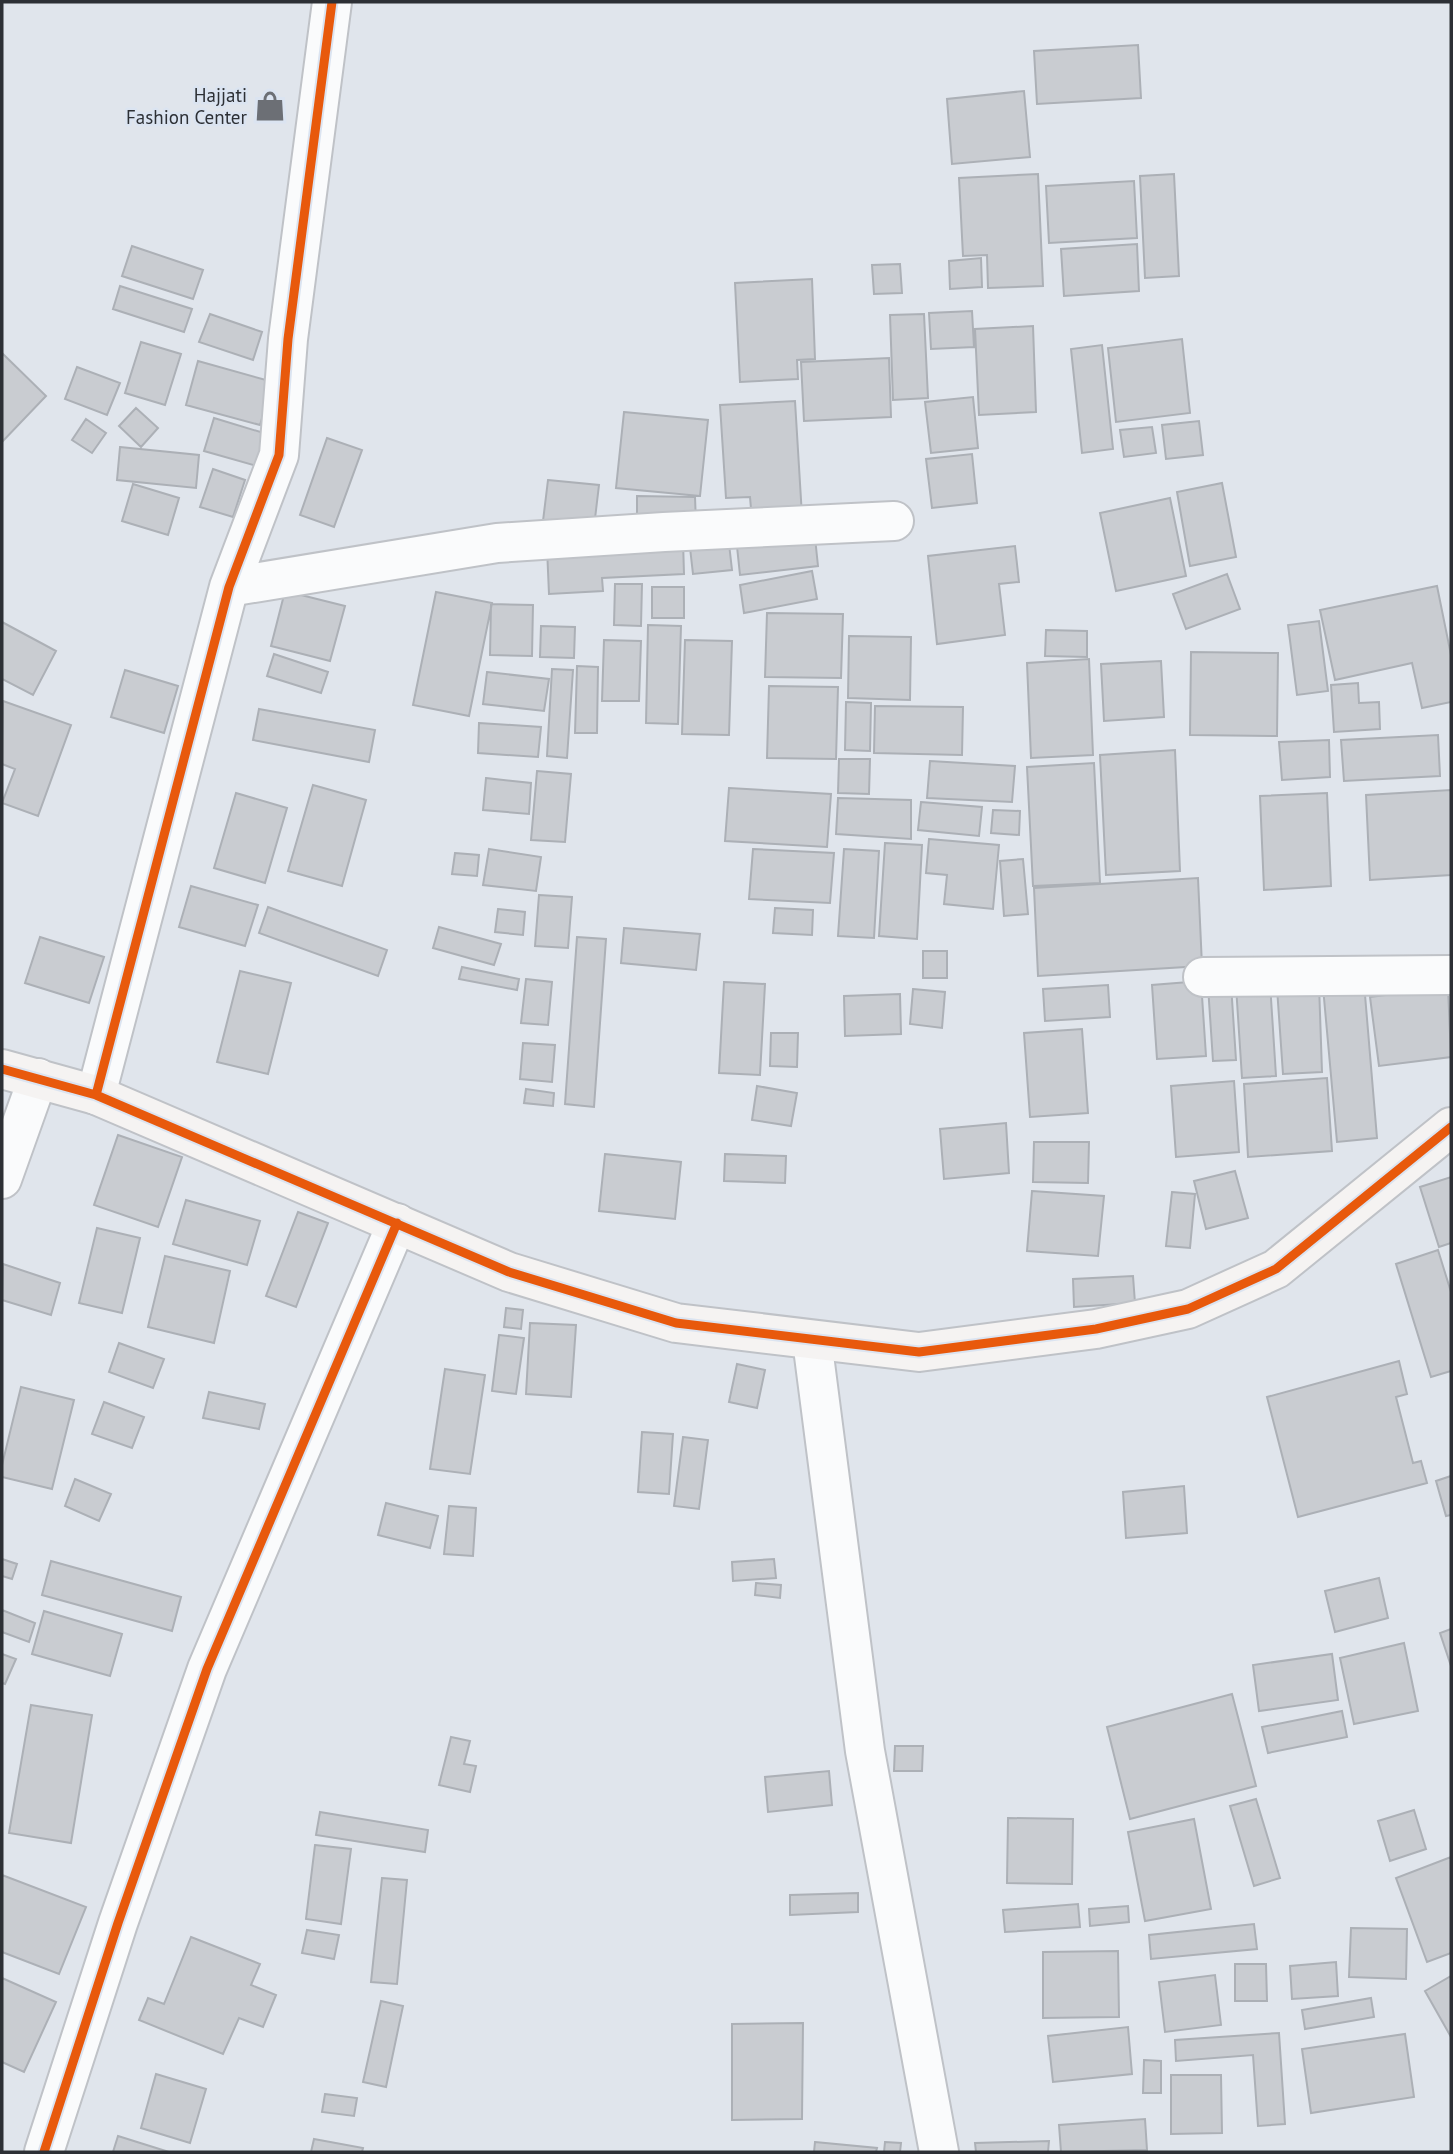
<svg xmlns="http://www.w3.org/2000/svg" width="1453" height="2154" font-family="'PT Sans',sans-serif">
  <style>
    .building { fill: #c9ccd1; stroke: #acb0b6; stroke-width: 2 }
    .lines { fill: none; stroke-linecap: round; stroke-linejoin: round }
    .street-casing { stroke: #bfc2c7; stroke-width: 42 }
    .secondary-casing { stroke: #bfc2c7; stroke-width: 42 }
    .street { stroke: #fafbfc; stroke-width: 38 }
    .secondary { stroke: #f5f3f2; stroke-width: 38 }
    .cycleway-casing { stroke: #dbe4f1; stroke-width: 13 }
    .cycleway { stroke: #e8590c; stroke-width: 9 }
    .labels { text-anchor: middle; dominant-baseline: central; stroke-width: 5; stroke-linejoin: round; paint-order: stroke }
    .poi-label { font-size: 19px; fill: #2d3035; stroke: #dbe4f1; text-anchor: end }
  </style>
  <rect width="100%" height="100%" fill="#e0e5ec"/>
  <!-- building -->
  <path class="building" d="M1138 45 1141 98 1037 104 1034 51Z
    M1024 91 1030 157 952 164 947 99Z
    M1038 174 1043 286 988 288 987 255 963 256 959 178Z
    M1174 174 1179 276 1145 278 1140 176Z
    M1134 181 1137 238 1049 243 1046 186Z
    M1137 244 1139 291 1064 296 1061 249Z
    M132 246 203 270 193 299 122 276Z
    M981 258 982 287 950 289 949 261Z
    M900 264 902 293 874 294 872 265Z
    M812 279 815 359 797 360 798 379 740 382 735 283Z
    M120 286 192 309 184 332 113 309Z
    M972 311 974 347 931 349 929 313Z
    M210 314 262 332 253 360 199 342Z
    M924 314 928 398 893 400 890 315Z
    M1033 326 1036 412 979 415 975 329Z
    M1182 339 1190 413 1116 422 1108 348Z
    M141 342 181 354 165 405 125 393Z
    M1102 345 1113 449 1082 453 1071 349Z
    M2 353 46 396 2 442Z
    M889 358 891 417 804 421 801 362Z
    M198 361 273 382 260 425 186 405Z
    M77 367 120 383 107 415 65 399Z
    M973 397 978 448 931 453 925 402Z
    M795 401 802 516 752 520 750 497 726 498 720 405Z
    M136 408 158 428 141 447 119 426Z
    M624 412 708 420 700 496 616 488Z
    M214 418 267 434 257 466 204 451Z
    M86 419 106 433 92 453 72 440Z
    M1199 421 1203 455 1166 459 1162 425Z
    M1152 427 1156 453 1124 457 1120 430Z
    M327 438 362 450 334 527 300 515Z
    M120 447 199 455 196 488 117 480Z
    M972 454 977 503 932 508 926 459Z
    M213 469 245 480 233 517 200 507Z
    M548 480 599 485 594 527 543 521Z
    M1222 483 1236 557 1190 566 1177 492Z
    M133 484 179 498 168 535 122 521Z
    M637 496 695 497 696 523 637 524Z
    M1170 498 1186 576 1116 591 1100 513Z
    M814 528 818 566 740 575 736 537Z
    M728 535 732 570 693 574 689 539Z
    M683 541 684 574 602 578 603 591 549 594 547 548Z
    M1015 546 1019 582 999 584 1005 635 937 644 928 556Z
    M812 571 817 599 744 613 740 585Z
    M1227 574 1240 609 1186 629 1173 594Z
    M615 584H642L641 626 614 625Z
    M1437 586 1451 655V702L1422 708 1412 663 1335 680 1320 610Z
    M652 587H684V618H652Z
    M285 591 345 606 330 661 271 646Z
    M436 592 492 603 469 716 413 705Z
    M491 604 533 605 532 656 490 655Z
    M767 613 843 614 841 678 765 677Z
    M1319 621 1328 691 1297 695 1288 625Z
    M2 622 56 651 33 695 2 679Z
    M648 625 681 626 678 724 646 723Z
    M541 626 575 627 574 658 540 657Z
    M1046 630 1087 631V657L1045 656Z
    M849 636 911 637 910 700 848 698Z
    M604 640 641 641 639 701H602Z
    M685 640 732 641 729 735 682 734Z
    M1191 652 1278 653 1277 736 1190 735Z
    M274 654 328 672 321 693 267 676Z
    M1089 659 1093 755 1031 758 1027 663Z
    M1161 661 1164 717 1104 721 1101 664Z
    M577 666 598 667 597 733H575Z
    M552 669 573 670 567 758 547 756Z
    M125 670 178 686 164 733 111 717Z
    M487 672 549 679 544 711 483 704Z
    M1358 683 1359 703 1379 702 1380 729 1334 732 1331 685Z
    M769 686 838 687 836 759 767 758Z
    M3 701 71 725 38 816 2 803 15 769 2 764Z
    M846 702 871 703 870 751 845 750Z
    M875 706 963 707 962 755 874 753Z
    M259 709 375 730 369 762 253 740Z
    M479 723 541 727 538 757 478 753Z
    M1438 735 1440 776 1344 781 1341 740Z
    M1329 740 1330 777 1282 780 1279 742Z
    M1175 750 1180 871 1106 875 1100 755Z
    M839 759H870L869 794 838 793Z
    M930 761 1015 766 1012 802 927 798Z
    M1094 763 1100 883 1033 886 1027 767Z
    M537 771 571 774 565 842 531 840Z
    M486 778 531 783 529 814 483 810Z
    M313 785 366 800 342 886 288 871Z
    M729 788 831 794 827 847 725 841Z
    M1451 790V875L1370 880 1366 795Z
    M236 793 287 808 265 883 214 868Z
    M1327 793 1331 886 1264 890 1260 796Z
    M838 798 911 800V839L836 834Z
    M921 802 982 807 979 836 918 830Z
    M993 810 1020 811 1019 835 991 833Z
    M929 839 999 845 993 909 944 904 947 875 926 873Z
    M885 843 922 845 917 939 879 936Z
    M489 849 541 857 536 891 483 885Z
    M753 849 834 853 830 903 749 899Z
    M844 849 879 851 874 938 838 936Z
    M455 853 479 855 477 876 452 874Z
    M1023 859 1028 914 1004 916 1000 861Z
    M1198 878 1202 966 1038 976 1034 888Z
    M191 886 258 905 245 946 179 927Z
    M539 895 572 897 568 948 535 946Z
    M268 907 387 950 378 976 259 933Z
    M775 908 813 910 812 935 773 933Z
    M498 909 525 912 523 935 495 932Z
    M439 927 501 944 494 965 433 948Z
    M624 928 700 934 696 970 621 963Z
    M40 937 104 957 89 1003 25 983Z
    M577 937 606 939 594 1107 565 1104Z
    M923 951H947V978H923Z
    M462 967 519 979 517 990 459 979Z
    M240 971 291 983 268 1074 217 1062Z
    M526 979 552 982 548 1025 521 1023Z
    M1201 981 1206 1056 1157 1059 1152 985Z
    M724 982 765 984 760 1075 719 1073Z
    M1270 983 1276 1076 1242 1078 1236 986Z
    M1364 983 1377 1138 1337 1142 1323 987Z
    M1231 984 1236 1060 1213 1061 1208 986Z
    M1319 984 1322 1072 1283 1074 1277 988Z
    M1108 985 1110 1017 1045 1021 1043 989Z
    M1448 987 1451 1057 1379 1066 1370 997Z
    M913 989 945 992 942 1028 910 1024Z
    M900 994 901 1034 845 1036 844 996Z
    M1082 1029 1088 1113 1030 1117 1024 1033Z
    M771 1033H798L797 1067 770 1066Z
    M523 1043 555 1045 552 1082 520 1079Z
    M1327 1078 1332 1151 1248 1157 1244 1084Z
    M1234 1081 1239 1152 1176 1157 1171 1086Z
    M757 1086 797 1093 791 1126 752 1120Z
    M526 1089 554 1093 553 1106 524 1103Z
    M1006 1123 1009 1173 944 1179 940 1129Z
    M118 1135 182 1157 158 1227 94 1205Z
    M1034 1142H1089L1088 1183 1033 1182Z
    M605 1154 681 1162 675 1219 599 1211Z
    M725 1154 786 1156 785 1183 724 1181Z
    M1235 1171 1248 1218 1206 1229 1194 1181Z
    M1451 1177V1243L1439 1247 1420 1187Z
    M1032 1191 1104 1196 1098 1256 1027 1251Z
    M1172 1192 1195 1194 1190 1248 1166 1246Z
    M186 1200 260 1221 247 1265 173 1244Z
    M298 1212 328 1223 296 1307 266 1296Z
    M97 1228 140 1238 122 1313 79 1303Z
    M1438 1250 1451 1292V1371L1431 1377 1396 1264Z
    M165 1256 230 1271 214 1343 148 1327Z
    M3 1264 60 1283 51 1315 2 1300Z
    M1133 1276 1135 1303 1074 1307 1073 1279Z
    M506 1308 523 1310 521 1329 504 1327Z
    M530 1323 576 1325 571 1397 526 1394Z
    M499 1335 524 1338 516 1394 492 1391Z
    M119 1343 164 1359 153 1388 109 1372Z
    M1399 1361 1407 1394 1396 1397 1413 1463 1421 1461 1427 1483 1298 1517 1267 1397Z
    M737 1364 765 1370 757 1408 729 1402Z
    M445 1369 485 1375 470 1474 430 1469Z
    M21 1387 74 1400 52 1489 2 1477V1465Z
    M209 1392 265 1404 259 1429 203 1418Z
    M104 1402 144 1417 132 1448 92 1434Z
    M642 1432 673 1434 669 1494 638 1492Z
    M683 1437 708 1440 699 1509 674 1506Z
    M1451 1476V1515L1446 1516 1436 1481Z
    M75 1479 111 1494 99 1521 65 1506Z
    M1184 1486 1187 1533 1126 1538 1123 1492Z
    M386 1503 438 1516 430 1548 378 1535Z
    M449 1506 476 1508 473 1556 444 1554Z
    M2 1559 17 1564 12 1579 2 1576Z
    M774 1559 776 1578 733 1581 732 1562Z
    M51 1561 181 1597 172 1631 42 1595Z
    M1379 1578 1388 1618 1335 1632 1325 1591Z
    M756 1583 781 1585 780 1598 755 1595Z
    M2 1610 35 1623 29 1642 2 1632Z
    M44 1611 122 1634 110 1676 32 1654Z
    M1451 1629V1666L1440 1633Z
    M1404 1643 1418 1711 1354 1724 1340 1658Z
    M2 1654 16 1659 5 1684 2 1683Z
    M1332 1654 1338 1700 1259 1711 1253 1665Z
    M1232 1694 1256 1786 1130 1819 1107 1727Z
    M31 1705 92 1715 71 1843 9 1833Z
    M1342 1711 1347 1737 1268 1753 1262 1727Z
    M451 1737 470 1741 464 1764 476 1766 470 1792 439 1785Z
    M895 1746H923L922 1771H894Z
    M829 1771 832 1805 768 1812 765 1777Z
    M1256 1799 1280 1878 1254 1886 1230 1806Z
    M1414 1810 1426 1849 1390 1861 1378 1821Z
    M320 1812 428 1830 425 1852 316 1835Z
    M1008 1818 1073 1819 1072 1884 1007 1883Z
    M1194 1819 1211 1909 1145 1921 1128 1832Z
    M315 1845 351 1849 341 1924 306 1919Z
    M1451 1857V1953L1427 1962 1396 1878Z
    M2 1875 86 1907 59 1974 2 1952Z
    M382 1878 407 1880 397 1984 371 1982Z
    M858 1893V1912L790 1915V1895Z
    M1078 1904 1080 1927 1005 1932 1003 1910Z
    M1128 1906 1129 1922 1090 1926 1089 1909Z
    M1254 1924 1257 1949 1151 1959 1149 1935Z
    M1351 1928 1407 1929 1406 1979 1349 1977Z
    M307 1930 339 1935 334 1959 302 1953Z
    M191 1937 260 1964 251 1985 276 1995 263 2027 239 2018 223 2054 139 2020 148 1998 164 2004Z
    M1118 1951 1119 2017 1043 2018V1952Z
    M1336 1962 1338 1996 1292 1999 1290 1966Z
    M1235 1964H1266L1267 2001H1235Z
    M1215 1975 1221 2025 1165 2032 1159 1982Z
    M1451 1976V2037L1425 1991Z
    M2 1978 56 2002 24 2072 2 2062Z
    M1371 1998 1374 2017 1305 2029 1302 2010Z
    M381 2001 403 2006 386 2087 363 2082Z
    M803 2023 802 2119 732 2120V2024Z
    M1128 2027 1132 2074 1053 2082 1048 2036Z
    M1279 2033 1285 2124 1258 2126 1253 2055 1176 2061 1175 2040Z
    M1405 2034 1414 2097 1311 2113 1302 2049Z
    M1144 2060 1161 2061V2093H1143Z
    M156 2074 206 2089 190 2143 141 2128Z
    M1171 2075H1221L1222 2133 1171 2134Z
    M325 2094 357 2098 354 2116 322 2112Z
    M1145 2119 1147 2150 1061 2152 1059 2125Z
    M118 2136 169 2152H113Z
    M314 2139 363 2148 362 2152H311Z
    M1049 2141 1048 2152H976L975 2143Z
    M815 2142 877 2148 876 2152H814Z
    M885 2142 901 2143 900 2152H884Z"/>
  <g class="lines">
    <!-- street casing -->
    <g class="street-casing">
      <path id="street" d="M229 587 497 543 664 532 894 521
        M1203 977 1451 975
        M96 1095 229 587 279 455 288 339 332 2
        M2 1179 38 1078
        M812 1340 865 1751 939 2152
        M44 2152 118 1923 207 1669 397 1223"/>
    </g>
    <!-- secondary casing -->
    <g class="secondary-casing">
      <path id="secondary" d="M2 1069 96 1095 509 1272 676 1323 919 1352 1096 1329 1188 1309 1276 1269 1451 1127"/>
    </g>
    <!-- street -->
    <use href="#street" class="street"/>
    <!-- secondary -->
    <use href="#secondary" class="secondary"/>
    <!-- cycleway casing -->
    <g class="cycleway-casing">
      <path id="cycleway" d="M2 1069 96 1095 509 1272 676 1323 919 1352 1096 1329 1188 1309 1276 1269 1451 1127
        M96 1095 229 587 279 455 288 339 332 2
        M44 2152 118 1923 207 1669 397 1223"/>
    </g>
    <!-- cycleway -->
    <use href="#cycleway" class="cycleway"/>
  </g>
  <!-- icons -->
  <defs>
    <g id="shop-bare" transform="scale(2.415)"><path d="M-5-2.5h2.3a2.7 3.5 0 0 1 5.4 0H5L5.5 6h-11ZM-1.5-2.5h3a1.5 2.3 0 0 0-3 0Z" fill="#6c6f75" stroke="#dbe4f1" stroke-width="2.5" paint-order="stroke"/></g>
  </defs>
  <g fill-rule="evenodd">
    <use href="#shop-bare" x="270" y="106"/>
  </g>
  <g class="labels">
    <!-- poi labels -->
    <g class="poi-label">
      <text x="247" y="95">Hajjati<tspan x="247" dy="22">Fashion Center</tspan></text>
    </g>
  </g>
  <!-- border -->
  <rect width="1453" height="2154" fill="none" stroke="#2d3035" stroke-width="7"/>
</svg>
